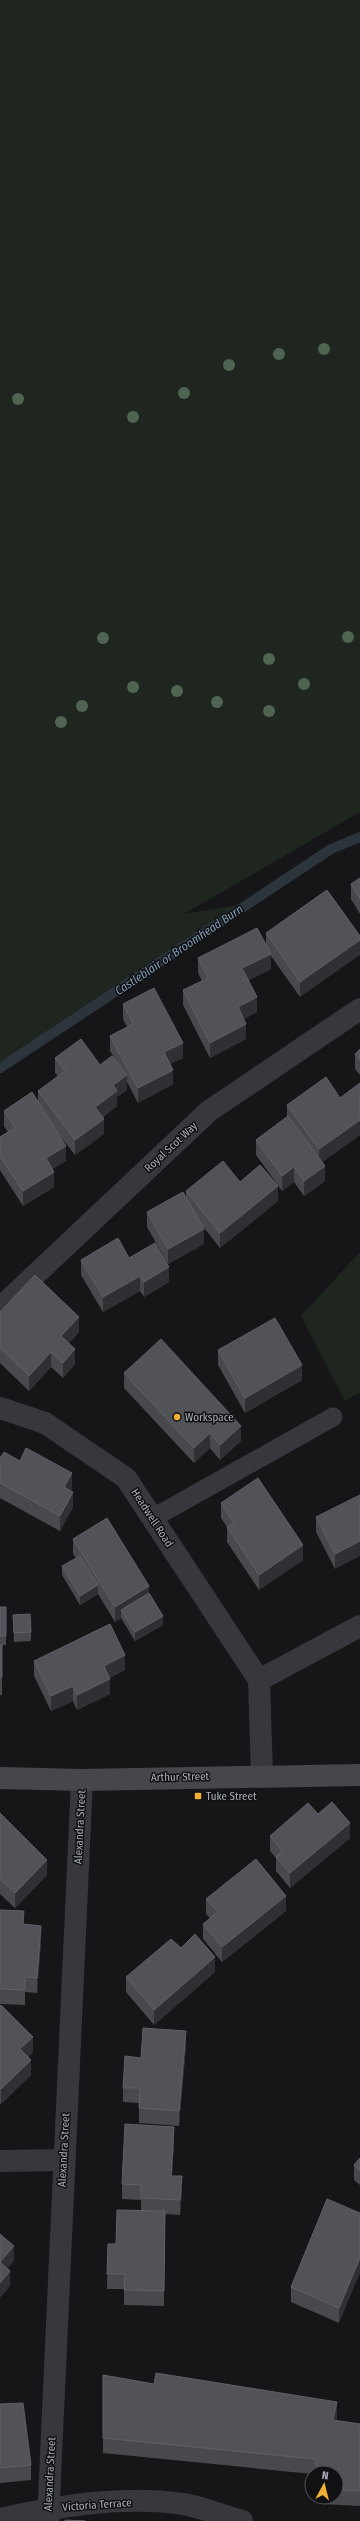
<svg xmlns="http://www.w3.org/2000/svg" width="360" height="2521" font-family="'Fira Sans Condensed',sans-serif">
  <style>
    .green { fill: #1e261f }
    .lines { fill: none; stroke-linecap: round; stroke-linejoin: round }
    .stream { stroke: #2c353c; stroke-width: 10 }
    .lane { stroke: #37383d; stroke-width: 19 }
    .street { stroke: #37383d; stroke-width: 22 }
    .secondary { stroke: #45474d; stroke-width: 22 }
    .tree { fill: #506452 }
    .wall { fill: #47494d }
    .shaded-wall { fill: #2f3033 }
    .building { fill: #525359; stroke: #5f6168 }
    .poi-dot { fill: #f2b134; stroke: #111113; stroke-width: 1.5 }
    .labels { text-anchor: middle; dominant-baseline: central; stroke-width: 3; stroke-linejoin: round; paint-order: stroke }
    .street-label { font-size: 11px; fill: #a8adb8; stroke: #111113 }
    .poi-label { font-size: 11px; fill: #a8adb8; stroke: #111113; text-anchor: start }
    .water-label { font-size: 12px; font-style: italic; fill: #7f9bb3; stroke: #111113 }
  </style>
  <rect width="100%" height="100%" fill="#161618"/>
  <!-- green -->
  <path class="green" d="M0 0H360V812L184 914 251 903 0 1068Z
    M360 1252V1392L345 1401 301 1316Z"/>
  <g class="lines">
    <!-- stream -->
    <path class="stream" d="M0 1068 331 849 360 837"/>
    <!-- lane -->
    <path class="lane" d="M153 1518 333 1417"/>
    <!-- street -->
    <path class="street" d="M0 1308 209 1111 360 1009
      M0 1408 45 1423 126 1478 259 1680
      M262 1776 259 1680 360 1626
      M0 2161 63 2160
      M0 2519C59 2506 122 2495 183 2504 202 2507 223 2516 242 2521
      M48 2521 82 1780"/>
    <!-- secondary -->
    <path class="secondary" d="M0 1778 82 1780 360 1775"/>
  </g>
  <!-- trees -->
  <g class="tree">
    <circle cx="324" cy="349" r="6"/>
    <circle cx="279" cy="354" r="6"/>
    <circle cx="229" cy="365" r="6"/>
    <circle cx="184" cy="393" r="6"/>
    <circle cx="18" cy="399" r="6"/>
    <circle cx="133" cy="417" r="6"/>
    <circle cx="348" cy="637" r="6"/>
    <circle cx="103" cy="638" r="6"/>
    <circle cx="269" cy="659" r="6"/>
    <circle cx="304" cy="684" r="6"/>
    <circle cx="133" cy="687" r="6"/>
    <circle cx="177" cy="691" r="6"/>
    <circle cx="217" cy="702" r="6"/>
    <circle cx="82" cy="706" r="6"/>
    <circle cx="269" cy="711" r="6"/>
    <circle cx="61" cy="722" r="6"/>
  </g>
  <!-- wall -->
  <path class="wall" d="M360 878V914L351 899V884Z
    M327 890 300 997 271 956V969L249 980 257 1012 244 1019 246 1039 210 1058 183 1005V990L202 981 198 973V958L266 944V933Z
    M123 1004 183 1058 170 1064 173 1084 138 1103 127 1082V1090L117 1097V1106L103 1117 104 1134 75 1155 54 1128 66 1161 52 1169 54 1187 23 1206 0 1170V1137L8 1132 4 1126V1111L38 1102V1091L58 1076 55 1073V1058L100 1065 115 1059 110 1051V1036L127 1027 123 1019Z
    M360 1049V1075L355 1069V1054Z
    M360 1083V1135L322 1162 325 1181 304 1196 294 1182 282 1191 256 1155V1140L287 1117V1105L340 1098Z
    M240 1182 278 1201 220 1248 201 1224 204 1244 168 1264 147 1227V1212L186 1197V1191Z
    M129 1258 169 1282 144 1297 140 1291 103 1312 81 1275V1260Z
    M0 1312 79 1332 69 1343 75 1364 63 1378 51 1367 29 1391 0 1363Z
    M218 1350 302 1380 245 1413 218 1365Z
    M124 1373 241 1441 220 1460 210 1448 194 1463 124 1388Z
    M0 1458 20 1461 72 1488 70 1491 73 1507 60 1531 0 1498Z
    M360 1495 335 1569 316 1532V1517Z
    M221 1503 303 1560 259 1590 227 1542V1527L221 1518Z
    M73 1539 149 1593 163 1625 135 1641 121 1618 115 1622 98 1594 80 1605 62 1575V1566L76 1558 73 1554Z
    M0 1607H6V1645H2V1695H0Z
    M13 1615 31 1632V1641L14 1642Z
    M34 1661 125 1670 109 1678 110 1694 77 1710 73 1701 51 1711 34 1676Z
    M0 1813 47 1875 15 1908 0 1894Z
    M318 1814 350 1838 290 1888 276 1871V1858L270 1851V1836Z
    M206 1899 286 1911 222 1962 203 1939V1924L210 1918 206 1914Z
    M0 1910 24 1924 41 1941 37 1993 25 1992V2005L0 2004Z
    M181 1948 215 1972 154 2025 126 1992V1977Z
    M0 2007 33 2052 28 2057 31 2075 1 2104 0 2103Z
    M186 2046 179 2126 139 2123V2103L123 2102V2088L141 2058Z
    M174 2142 172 2176 182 2191 180 2215 165 2214 164 2306 124 2305V2289H107L108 2244H116L141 2210V2200L122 2199V2184Z
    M360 2158V2185L354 2180V2165Z
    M360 2213 339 2323 291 2302V2287Z
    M103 2375 337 2417 336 2421 360 2424V2506L321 2504 320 2497H336V2473H312V2474L103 2453Z
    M0 2404 31 2465V2480L0 2483Z"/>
  <!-- shaded-wall -->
  <path class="shaded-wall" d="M360 940V955L300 997V982Z
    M271 954V969L242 983V968Z
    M257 997V1012L238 1022V1007Z
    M246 1024V1039L210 1058V1043Z
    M183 1043V1058L164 1067V1052Z
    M173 1070V1084L138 1103V1088Z
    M127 1075V1090L117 1097V1106L95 1122V1107L113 1085Z
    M104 1119V1134L75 1155V1140Z
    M360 1120V1135L319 1164V1149Z
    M66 1146V1161L46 1173V1158Z
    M325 1166V1181L304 1196V1181Z
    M294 1167V1182L282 1191V1176Z
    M54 1172V1187L23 1206V1191Z
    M278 1186V1201L220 1248V1233Z
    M204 1229V1244L168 1264V1249Z
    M169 1267V1282L144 1297V1282Z
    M140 1276V1291L103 1312V1297Z
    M79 1317V1332L61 1351V1336Z
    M75 1349V1364L63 1378V1363Z
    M51 1352V1367L29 1391V1376Z
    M302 1365V1380L245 1413V1398Z
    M241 1426V1441L220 1460V1445Z
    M210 1433V1448L194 1463V1448Z
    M72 1473V1488L64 1502V1487Z
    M73 1492V1507L60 1531V1516Z
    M360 1541V1556L335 1569V1554Z
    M303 1545V1560L259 1590V1575Z
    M98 1585V1594L80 1605V1596Z
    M149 1586V1601L121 1610V1618L115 1622V1607Z
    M163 1616V1625L135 1641V1632Z
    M125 1655V1670L104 1681V1666Z
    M110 1679V1694L77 1710V1695Z
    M73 1686V1701L51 1711V1696Z
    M350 1823V1838L290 1888V1873Z
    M47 1860V1875L15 1908V1893Z
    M286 1896V1911L222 1962V1947Z
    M41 1926V1941L37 1993V1978Z
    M215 1957V1972L154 2025V2010Z
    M186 2031V2046L179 2126V2111Z
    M33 2037V2052L20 2064V2049Z
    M31 2060V2075L1 2104V2089Z
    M174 2127V2142L171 2191V2176Z
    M182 2176V2191L180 2215V2200Z
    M14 2246V2261L0 2277V2262Z
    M360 2258V2273L339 2323V2308Z
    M10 2271V2286L0 2298V2283Z
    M337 2402V2417L333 2435V2420Z"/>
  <!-- building -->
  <path class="building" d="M360 878V899L351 884Z
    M327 890 360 936V940L300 982 266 933Z
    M257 928 271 954 242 968 257 997 238 1007 246 1024 210 1043 183 990 208 978 198 958Z
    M154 988 183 1043 164 1052 173 1070 138 1088 110 1036 133 1024 123 1004Z
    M81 1039 100 1065 112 1056 127 1075 113 1085 117 1091 95 1107 104 1119 75 1140 38 1091 65 1071 55 1058Z
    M360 1049V1060L355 1054Z
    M326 1077 340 1098 360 1083V1120L319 1149 287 1105Z
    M32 1092 66 1146 46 1158 54 1172 23 1191 0 1156V1137L15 1128 4 1111Z
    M288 1116 325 1166 304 1181 294 1167 282 1176 256 1140Z
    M223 1161 240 1182 260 1165 278 1186 220 1233 186 1191Z
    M183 1192 204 1229 168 1249 147 1212Z
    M118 1238 129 1258 155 1243 169 1267 144 1282 140 1276 103 1297 81 1260Z
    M35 1275 79 1317 61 1336 75 1349 63 1363 51 1352 29 1376 0 1348V1312Z
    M275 1318 302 1365 245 1398 218 1350Z
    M161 1339 241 1426 220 1445 210 1433 194 1448 124 1373Z
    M26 1448 72 1473 64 1487 73 1492 60 1516 0 1483V1458L4 1452 20 1461Z
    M258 1478 303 1545 259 1575 227 1527 234 1523 221 1503Z
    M360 1495V1541L335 1554 316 1517Z
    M107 1518 149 1586 115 1607 73 1539Z
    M80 1556 98 1585 80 1596 62 1566Z
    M149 1593 163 1616 135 1632 121 1610Z
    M0 1607H6V1636H0Z
    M30 1614 31 1632 14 1633 13 1615Z
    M110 1624 125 1655 104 1666 110 1679 77 1695 73 1686 51 1696 34 1661Z
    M0 1645H2V1677H0Z
    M332 1802 350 1823 290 1873 276 1857 282 1851 270 1836 308 1803 318 1814Z
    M0 1813 47 1860 15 1893 0 1879Z
    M256 1859 286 1896 222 1947 203 1924 218 1912 206 1899Z
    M0 1910 24 1911 23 1924 41 1926 37 1978 25 1977V1990L0 1989Z
    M195 1934 215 1957 154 2010 126 1977 171 1939 181 1948Z
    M1 2005 33 2037 20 2049 31 2060 1 2089 0 2088V2007Z
    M143 2028 186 2031 179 2111 139 2108 140 2088H123L125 2056 141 2058Z
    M125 2124 174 2127 171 2176H182L180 2200 141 2198V2185L122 2184Z
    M360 2158V2171L354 2165Z
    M327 2199 360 2213V2258L339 2308 291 2287Z
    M117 2210 165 2211 164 2291 124 2290 125 2274H107L108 2244H116Z
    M0 2234 14 2246 0 2262Z
    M0 2262 10 2271 0 2283Z
    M156 2373 337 2402 333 2420 360 2424V2491L336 2490V2473H318L315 2459 103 2438V2375L154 2384Z
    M23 2403 31 2465 0 2468V2404Z
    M65 2520 85 2521H65Z"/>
  <!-- markers -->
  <g class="poi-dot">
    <circle cx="177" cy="1417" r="4"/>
    <rect x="194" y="1792" width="8" height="8" rx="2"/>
  </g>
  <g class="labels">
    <!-- street labels -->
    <g class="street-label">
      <text transform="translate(171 1147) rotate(-43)">Royal Scot Way</text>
      <text transform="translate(152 1518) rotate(57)">Headwell Road</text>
      <text transform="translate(180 1777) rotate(-1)">Arthur Street</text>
      <text transform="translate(80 1827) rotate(-87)">Alexandra Street</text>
      <text transform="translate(64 2150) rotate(-87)">Alexandra Street</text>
      <text transform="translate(50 2474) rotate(-87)">Alexandra Street</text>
      <text transform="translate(97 2505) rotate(-4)">Victoria Terrace</text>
    </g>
    <!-- poi labels -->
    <g class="poi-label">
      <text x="185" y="1417">Workspace</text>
      <text x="206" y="1796">Tuke Street</text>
    </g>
    <!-- water labels -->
    <g class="water-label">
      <text transform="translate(179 950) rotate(-34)">Castleblair or Broomhead Burn</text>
    </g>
  </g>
  <!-- north arrow -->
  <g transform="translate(324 2485) rotate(7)"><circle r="19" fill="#111113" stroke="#4d4f55"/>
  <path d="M0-3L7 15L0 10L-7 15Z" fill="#f2b134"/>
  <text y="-6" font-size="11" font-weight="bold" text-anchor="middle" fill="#a8adb8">N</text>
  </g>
</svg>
